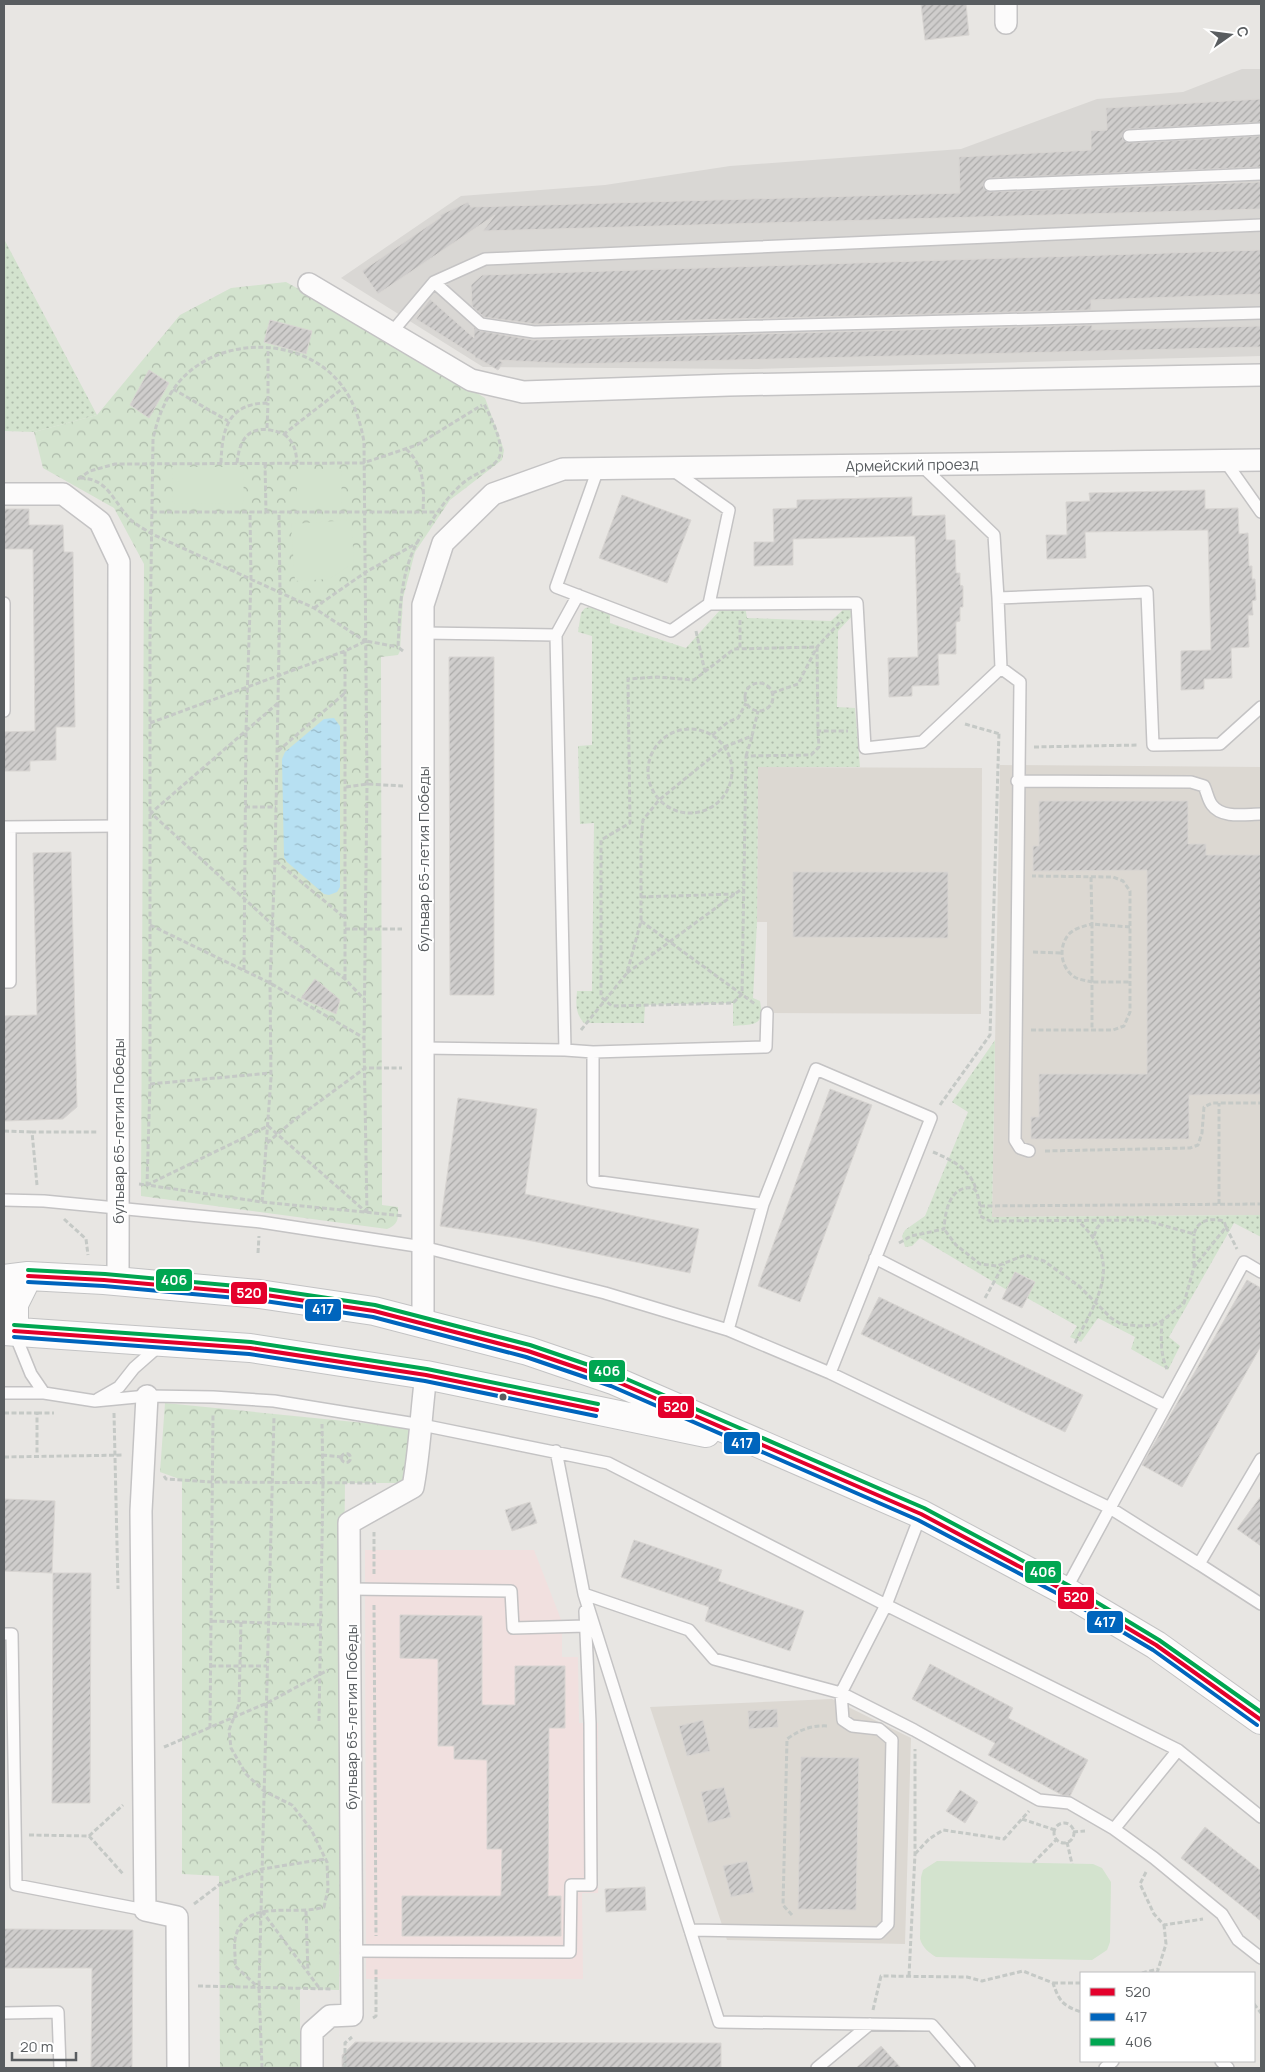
<svg xmlns="http://www.w3.org/2000/svg" width="1265" height="2072" font-family="Manrope,sans-serif">
  <style>
    .industrial { fill: #d9d7d4 }
    .education { fill: #dcd8d2 }
    .medical { fill: #f1e0df }
    .grass { fill: url(#grass-dots) }
    .park { fill: url(#park-crowns) }
    .garden { fill: #d3e3ce }
    .water { fill: url(#water-ripples) }
    .building { fill: url(#building-hatch); stroke: #d8d5d2 }
    .lines { fill: none; stroke-linecap: round; stroke-linejoin: round }
    .service-casing { stroke: #c4c3c4; stroke-width: 14 }
    .minor-casing { stroke: #c4c3c4; stroke-width: 24 }
    .secondary-casing { stroke: #c3c3c4; stroke-width: 30 }
    .path { stroke: #c5c9c6; stroke-width: 3; stroke-dasharray: 5 2.5; stroke-linecap: butt }
    .service { stroke: #fcfbfb; stroke-width: 11 }
    .minor { stroke: #fcfbfb; stroke-width: 21 }
    .secondary { stroke: #fcfbfb; stroke-width: 28 }
    .bus-1-casing { stroke: #fff; stroke-width: 8 }
    .bus-2-casing { stroke: #fff; stroke-width: 8 }
    .bus-3-casing { stroke: #fff; stroke-width: 8 }
    .bus-1 { stroke: #e4002b; stroke-width: 4 }
    .bus-2 { stroke: #0065bd; stroke-width: 4 }
    .bus-3 { stroke: #00a651; stroke-width: 4 }
    .bus-dot { fill: #595d60; stroke: #fff; stroke-width: 2 }
    .labels { text-anchor: middle; dominant-baseline: central; stroke-width: 4; stroke-linejoin: round; paint-order: stroke }
    .street-label { font-size: 15px; fill: #595d60; stroke: #fff }
    .line-badge { stroke: #fff; stroke-width: 2 }
    .badge-label { font-size: 14px; text-anchor: middle; font-weight: bold; fill: #fff }
  </style>
  <defs>
    <pattern id="grass-dots" width="8" height="8" patternUnits="userSpaceOnUse" patternTransform="scale(1.25)"><rect width="8" height="8" fill="#d3e3ce"/><path d="M2 2h.1M6 6h.1" fill="none" stroke="#aebbab" stroke-width="1.8" stroke-linecap="round"/></pattern>
    <pattern id="park-crowns" width="20" height="18" patternUnits="userSpaceOnUse" patternTransform="scale(1.25)"><rect width="20" height="18" fill="#d3e3ce"/><path d="M2 6a3 3 0 1 1 6 0M12 15a3 3 0 1 1 6 0" fill="none" stroke="#aebbab"/></pattern>
    <pattern id="water-ripples" width="26" height="14" patternUnits="userSpaceOnUse" patternTransform="scale(1.25)"><rect width="26" height="14" fill="#b7e0f2"/><path d="M2 4q2-2 4 0t4 0M15 11q2-2 4 0t4 0" fill="none" stroke="#98b9c7"/></pattern>
    <pattern id="building-hatch" width="6" height="6" patternUnits="userSpaceOnUse" patternTransform="scale(1.25)"><rect width="6" height="6" fill="#cfcdcc"/><path d="M-1 1l2-2M0 6l6-6M5 7l2-2" fill="none" stroke="#abaaa9"/></pattern>
  </defs>
  <rect width="100%" height="100%" fill="#e8e6e3"/>
  <!-- industrial -->
  <path class="industrial" d="M1242 69H1261V356L757 369 483 367 341 278 461 196 605 185 730 166 961 149 1097 99 1183 92Z"/>
  <!-- education -->
  <path class="education" d="M1000 765 1261 767V1215L992 1217Z
    M758 767 982 768 981 1014 767 1013V922H757Z
    M832 1699 911 1738 905 1944 727 1940 650 1707Z"/>
  <!-- medical -->
  <path class="medical" d="M365 1550H534L562 1622V1657H578L579 1723H598V1893H582L583 1979H366Z"/>
  <!-- grass -->
  <path class="grass" d="M4 239 97 415 34 432 4 431Z
    M745 606 747 618 831 621 846 607 854 614 838 631 837 707 855 708 860 767H758L757 922 753 998 760 1001C765 1027 754 1024 733 1026V1003L645 1005 644 1023H584C575 1013 576 1004 577 991H592L594 823 580 824 578 746 592 745V636L578 632 581 613 585 608 593 607 610 612V623L686 648 720 610 728 607Z
    M995 1040 992 1217 1261 1215V1237L1234 1223 1169 1337 1180 1346 1168 1370 1131 1349 1135 1337 1098 1318 1081 1342 1070 1337 1077 1326 1027 1298 1034 1281 1015 1272 1007 1290 920 1238 912 1246 905 1247 902 1236 905 1230 925 1216 968 1112 952 1102Z"/>
  <!-- park -->
  <path class="park" d="M286 282 388 339 485 398 504 450 502 460 450 500 415 552 403 598 400 651 398 655 381 657 382 1205 398 1207C398 1219 399 1224 387 1229L141 1196 144 564 114 508 43 468 34 432 97 415 180 315 231 288Z
    M165 1403 415 1428 414 1483H345L339 1990 300 1989V2068H220L219 1876 182 1874V1480L160 1472Z"/>
  <!-- garden -->
  <path class="garden" d="M172 467H243L244 503 173 504Z
    M297 469H341L342 505H297Z
    M351 520 354 563 329 579 295 581 291 524Z
    M937 1861 1093 1864 1102 1868 1111 1882 1110 1942 1107 1950 1092 1960 936 1957C928 1952 923 1948 920 1939L921 1877 923 1870Z"/>
  <!-- water -->
  <path class="water" d="M334 718 340 726V887L337 892 329 895 324 894 287 862 284 857 282 759 285 752 324 719Z"/>
  <!-- building -->
  <path class="building" d="M921 4H966L969 35 925 40Z
    M1261 99V122L1129 129 1125 130 1122 136 1123 140 1129 143 1261 136V167L990 178 986 179 983 185 984 189 990 192 1261 182V209L483 231 495 215 378 294 362 271 441 217 440 215 468 202 471 207 960 193 959 157 1091 150V131L1107 130 1106 108Z
    M1261 250V294L1091 300V310L534 324 484 317 472 306 471 285 482 275Z
    M430 299 474 338V327L480 331 534 340 1092 325V330L1261 326V347L572 364 499 360 503 363 498 370 479 359 475 358V356L416 319Z
    M270 320 312 331 306 354 264 342Z
    M149 370 169 383 149 418 130 405Z
    M1205 490V509L1238 508 1239 534 1248 533 1249 566H1252V579H1255L1256 600 1252 601 1253 615H1248L1249 647 1231 648 1232 678 1204 679V689L1181 690V651L1211 650 1208 530 1085 532 1086 558 1047 559 1046 535H1067L1066 502 1090 501 1089 493Z
    M622 495 691 520 667 583 599 558Z
    M912 497V516L945 515 946 540H955L956 573H960V585L963 586V607H960V621L956 622V654H938L939 685 912 686V696L889 697 888 658 918 657 915 536 793 539V565L754 566V542H774L773 509 797 508V500Z
    M4 509H29V525H63L64 552H73L75 727H56V760L30 761V771H4V732L35 731 33 549H4Z
    M449 657H494V995H450Z
    M1039 801H1188V844H1206V855H1261V1094L1189 1095V1139H1031V1117H1039V1074H1147V870L1033 871V846H1039Z
    M71 852 77 1107 63 1119 4 1121V1016L37 1015 33 853Z
    M793 872H948V938L793 937Z
    M315 979 340 1000 336 1014 301 998Z
    M830 1089 872 1105 800 1302 758 1286Z
    M458 1098 537 1109 525 1194 699 1229 690 1273 517 1238 440 1226Z
    M1015 1272 1035 1282 1022 1308 1002 1299Z
    M1247 1280 1261 1288V1346L1182 1487 1142 1465Z
    M879 1297 1083 1395 1065 1432 861 1334Z
    M1261 1496V1546L1237 1529Z
    M4 1499 55 1501 52 1573 4 1571Z
    M530 1502 537 1523 512 1531 505 1510Z
    M634 1540 722 1570 718 1581 804 1611 790 1651 705 1621 709 1607 621 1577Z
    M53 1573H91L90 1803H52Z
    M400 1615 482 1616V1705H515V1666H565V1728H549L548 1896H561V1936H402V1896H501L502 1849H487V1760L454 1759V1746H438V1659L400 1658Z
    M930 1664 1013 1708 1008 1718 1088 1760 1070 1796 1062 1795 988 1755 995 1743 912 1699Z
    M777 1709 778 1727 749 1729 748 1711Z
    M703 1720 710 1751 687 1756 679 1726Z
    M801 1757 859 1758 856 1910 798 1909Z
    M724 1787 731 1817 708 1823 701 1792Z
    M960 1790 978 1802 965 1823 946 1811Z
    M1205 1827 1261 1871V1921L1181 1858Z
    M747 1861 754 1892 731 1897 723 1866Z
    M645 1887 646 1910 606 1912 605 1889Z
    M4 1929 133 1930 132 2068H91L92 1968H4Z
    M355 2042 721 2043V2068H342V2055Z
    M881 2046 901 2068H856Z"/>
  <g class="lines">
    <!-- service casing -->
    <g class="service-casing">
      <path id="service" d="M1129 136 1261 129
        M990 185 1261 174
        M434 282 481 324 534 332 1261 313
        M392 332 434 282 485 259 1261 225
        M1225 461 1261 512
        M921 465 994 535 998 598 1147 592 1153 745 1220 744 1261 707
        M598 469 556 587 671 631 709 604
        M671 469 729 510 709 604 857 603 865 748 922 742 1001 668 998 598
        M4 603V711
        M423 633 556 635 578 595
        M1001 668 1020 682 1015 1140 1020 1148 1029 1151
        M1017 781 1191 782 1204 786C1207 792 1208 800 1212 805 1222 819 1246 814 1261 814
        M4 827 119 826
        M4 982H10V827
        M423 1048 565 1050 556 635
        M565 1050 593 1052V1181L763 1204 816 1069 931 1118 830 1373 1110 1508 1244 1262 1261 1272
        M593 1052 766 1047 767 1013
        M4 1200 44 1201 261 1222 423 1247 605 1293 728 1330
        M763 1204 728 1330 830 1373
        M875 1258 1165 1406
        M14 1332 31 1374 44 1393
        M4 1393H44L95 1401 147 1396 213 1397 274 1401 422 1425 608 1463 886 1605 1178 1750 1261 1817
        M98 1399 119 1387 134 1368 159 1346
        M556 1451 584 1594 689 1630 714 1659 841 1693 914 1730 1039 1800 1069 1803 1114 1829 1154 1858 1222 1914 1238 1940 1261 1958
        M1261 1459 1199 1564 1261 1604
        M350 1589 511 1591 513 1628 586 1626
        M1065 1591 1110 1508 1199 1564
        M584 1594 719 2022 932 2025 969 2068
        M4 1634H12L16 1885 145 1910
        M1114 1829 1178 1750
        M690 1930 879 1933 888 1924 892 1740 879 1729 852 1726 843 1720 841 1693 886 1605 921 1514
        M352 1951 570 1952 571 1885H591L590 1723 585 1611
        M4 2013 58 2012 60 2068
        M1221 2061 1228 2068
        M817 2068 870 2024
        M1105 2068 1113 2061"/>
    </g>
    <!-- minor casing -->
    <g class="minor-casing">
      <path id="minor" d="M1006 23V4
        M309 284 471 380 523 392 729 385 1261 375
        M4 494H63L100 522 119 562 118 1281
        M423 1322V605L443 543 493 494 563 469 1261 460
        M147 1396 141 1511 145 1910 177 1917 178 2068
        M312 2068V2032L330 2016 352 2015 349 1523 413 1487C420 1450 421 1412 426 1375"/>
    </g>
    <!-- secondary casing -->
    <g class="secondary-casing">
      <path id="secondary" d="M4 1279 28 1276 104 1280 259 1294 374 1311 528 1351 613 1380 921 1514 1065 1591 1156 1645 1261 1720
        M4 1331 250 1348 426 1375 706 1433
        M14 1331V1304L28 1276"/>
    </g>
    <!-- path -->
    <path class="path" d="M173 389 228 421
      M267 428 268 403
      M284 434C294 442 296 450 297 463
      M406 449C425 466 424 488 423 512
      M221 463C222 429 228 403 268 403V347
      M237 463C240 432 255 423 284 434L343 388
      M265 463 266 512
      M80 478C109 478 114 504 132 521 138 526 146 530 152 534L314 608 365 641
      M78 479 90 471 115 464 363 463 417 445 482 405
      M152 512H437
      M429 525C440 508 451 492 467 480 476 473 497 467 500 455 504 444 490 415 484 404
      M314 608 366 572 417 543
      M740 620V649
      M696 631 705 672
      M403 651 398 647C400 609 400 569 421 536
      M745 697a14 14 0 1 1 28 0a14 14 0 1 1-28 0Z
      M772 693 798 684 817 647 842 620
      M278 703 151 813 274 926 345 979 364 999
      M150 723 345 651 366 641 398 647
      M965 724 1000 734
      M648 771a42 42 0 1 1 84 0a42 42 0 1 1-84 0Z
      M818 731 819 747 811 755 746 756 742 994 733 1003 612 1006 601 997V840L630 823 628 679 657 677 694 680 734 649 817 647 818 731H848
      M712 735 728 722 738 718 746 703
      M1034 747 1138 745
      M278 751 345 693
      M746 756 752 737
      M346 787 367 784 403 786
      M245 807H276
      M276 861 345 918
      M1091 877 1092 924C1084 926 1076 928 1070 933 1058 945 1060 966 1073 976 1078 980 1085 980 1092 982V1030
      M641 897 735 894
      M641 921 755 1004
      M150 925 270 983 364 1038
      M1130 927 1092 924V982H1130
      M345 929H402
      M1033 952 1062 953
      M244 970 246 731 251 579 250 512
      M627 973 743 888
      M345 979V651
      M581 1030 627 973 641 921V841L643 820 659 800 724 747 752 736 758 711
      M1031 1030H1113L1124 1026 1130 1012V891L1123 881 1113 877 1032 876
      M150 1084 271 1073
      M940 1105 990 1035 999 732
      M4 1131 32 1132
      M267 1143 293 1121 365 1068H402
      M1045 1151 1190 1148 1198 1145 1202 1133 1204 1107 1212 1103H1261
      M933 1152C952 1160 970 1169 976 1189
      M139 1184 147 1185 268 1126 366 1212
      M37 1185 32 1132H97
      M262 1202 271 1078 270 983 275 861 280 592 279 512
      M1219 1204V1103
      M980 1206 1261 1204
      M367 1213 364 1042 367 784 364 442C360 420 354 400 339 382 298 333 209 336 173 390 162 406 157 421 153 439L150 639V1084L147 1185 262 1202 404 1216
      M64 1219 86 1239 88 1255
      M1226 1227 1237 1249
      M1094 1236 1097 1228 1104 1220
      M899 1243 911 1236 944 1229C945 1211 950 1185 973 1188L977 1192 980 1206V1216L990 1221 1144 1220 1194 1234C1198 1219 1211 1218 1224 1221L1226 1227 1194 1267 1184 1303 1162 1321 1154 1325 1139 1326 1121 1324 1111 1318 1079 1286 1044 1261 1025 1255 997 1266 980 1264 956 1245 944 1229
      M258 1253 259 1236
      M1194 1266V1234
      M985 1298 1004 1264
      M1162 1321C1161 1337 1160 1354 1167 1369
      M1075 1343C1098 1298 1124 1262 1078 1221
      M4 1413H37V1455
      M37 1413H54
      M114 1413 118 1589
      M341.5 1458a4.5 4.5 0 1 1 9 0a4.5 4.5 0 1 1-9 0Z
      M322 1455 341 1457
      M4 1457 124 1455
      M164 1476 166 1479 213 1482 376 1483
      M374 1574V1532
      M374 1605 376 1936
      M212 1621 321 1625
      M241 1622 239 1704 229 1730 231 1748 246 1774 264 1791 292 1805 311 1829 327 1862 328 1889 324 1907C295 1917 248 1897 236 1935 233 1944 236 1957 235 1966L259 1988
      M211 1666H267
      M319 1721 323 1482 322 1424
      M210 1728 213 1413
      M164 1747 267 1703 328 1670
      M1022 1819 1055 1830
      M1054 1833a10 10 0 1 1 20 0a10 10 0 1 1-20 0Z
      M1073 1832 1085 1831
      M29 1835 89 1836 123 1805
      M89 1836 124 1875
      M1067 1842 1072 1864
      M915 1854 929 1839 943 1830 1004 1839 1029 1811
      M1033 1863 1057 1839
      M1146 1872 1140 1884 1154 1914 1164 1925 1203 1919
      M194 1904 219 1885 262 1869 325 1859
      M262 1911 320 1989
      M306 1911 308 1973
      M792 1915 783 1905 787 1739C801 1729 812 1725 829 1726
      M1142 1973 1158 1969
      M1157 1973 1166 1944 1164 1925
      M909 1976 915 1854V1749
      M1053 1983H1081
      M198 1986 332 1989
      M1254 2004 1261 2013
      M873 2010 881 1976 967 1977 982 1981 1023 1971 1053 1983C1059 2001 1063 2006 1081 2012
      M373 2018 376 2016V1967
      M262 2068 259 1988 274 1417
      M345 2068V2043L352 2037"/>
    <!-- service -->
    <use href="#service" class="service"/>
    <!-- minor -->
    <use href="#minor" class="minor"/>
    <!-- secondary -->
    <use href="#secondary" class="secondary"/>
    <!-- bus-1 casing -->
    <g class="bus-1-casing">
      <path id="bus-1" d="M28 1276 104 1280 259 1294 374 1311 528 1351 613 1380 921 1514 1065 1591 1156 1645 1261 1720
        M14 1331 250 1348 426 1375 597 1410"/>
    </g>
    <!-- bus-2 casing -->
    <g class="bus-2-casing">
      <path id="bus-2" d="M28 1282 104 1286 258 1300 373 1317 526 1357 611 1386 918 1520 1062 1596 1153 1650 1257 1725
        M14 1337 249 1354 425 1381 596 1416"/>
    </g>
    <!-- bus-3 casing -->
    <g class="bus-3-casing">
      <path id="bus-3" d="M28 1270 105 1274 260 1288 375 1305 530 1345 615 1374 924 1508 1068 1585 1159 1640 1261 1712
        M14 1325 251 1342 427 1369 598 1404"/>
    </g>
    <!-- bus-1 -->
    <use href="#bus-1" class="bus-1"/>
    <!-- bus-2 -->
    <use href="#bus-2" class="bus-2"/>
    <!-- bus-3 -->
    <use href="#bus-3" class="bus-3"/>
  </g>
  <!-- markers -->
  <circle class="bus-dot" cx="503" cy="1397" r="4.5"/>
  <g class="labels">
    <!-- street labels -->
    <g class="street-label">
      <text transform="translate(912 465) rotate(-1)">Армейский проезд</text>
      <text transform="translate(423 859) rotate(-90)">бульвар 65-летия Победы</text>
      <text transform="translate(118 1131) rotate(-90)">бульвар 65-летия Победы</text>
      <text transform="translate(351 1717) rotate(-90)">бульвар 65-летия Победы</text>
    </g>
  </g>
  <g class="line-badge">
    <rect x="155" y="1268" width="38" height="24" rx="5" fill="#00a651"/>
    <rect x="230" y="1281" width="38" height="24" rx="5" fill="#e4002b"/>
    <rect x="304" y="1298" width="38" height="24" rx="5" fill="#0065bd"/>
    <rect x="588" y="1359" width="38" height="24" rx="5" fill="#00a651"/>
    <rect x="657" y="1395" width="38" height="24" rx="5" fill="#e4002b"/>
    <rect x="723" y="1431" width="38" height="24" rx="5" fill="#0065bd"/>
    <rect x="1024" y="1560" width="38" height="24" rx="5" fill="#00a651"/>
    <rect x="1057" y="1586" width="38" height="24" rx="5" fill="#e4002b"/>
    <rect x="1086" y="1610" width="38" height="24" rx="5" fill="#0065bd"/>
  </g>
  <g class="badge-label">
    <text x="174" y="1285">406</text>
    <text x="249" y="1298">520</text>
    <text x="323" y="1314">417</text>
    <text x="607" y="1376">406</text>
    <text x="676" y="1412">520</text>
    <text x="742" y="1448">417</text>
    <text x="1043" y="1577">406</text>
    <text x="1076" y="1602">520</text>
    <text x="1105" y="1627">417</text>
  </g>
  <!-- border -->
  <rect width="1265" height="2072" fill="none" stroke="#595d60" stroke-width="10"/>
  <!-- legend -->
  <rect x="1080" y="1972" width="175" height="90" fill="#ffffff" stroke="#bdbebf"/>
  <rect x="1090" y="1988" width="25" height="8" fill="#e4002b" stroke="#bdbebf"/>
  <text x="1125" y="1997" font-size="15" fill="#595d60">520</text>
  <rect x="1090" y="2013" width="25" height="8" fill="#0065bd" stroke="#bdbebf"/>
  <text x="1125" y="2022" font-size="15" fill="#595d60">417</text>
  <rect x="1090" y="2038" width="25" height="8" fill="#00a651" stroke="#bdbebf"/>
  <text x="1125" y="2047" font-size="15" fill="#595d60">406</text>
  <!-- north arrow -->
  <g transform="translate(1230 35) rotate(76)" stroke="#ffffff" stroke-width="4" paint-order="stroke">
  <path d="M0-4L9 19L0 12L-9 19Z" fill="#595d60"/>
  <text y="-8" font-size="14" font-weight="bold" text-anchor="middle" fill="#595d60">С</text>
  </g>
  <!-- scale -->
  <path d="M12 2052v8h64v-8" fill="none" stroke="#595d60" stroke-width="2.5"/>
  <text x="20" y="2052" font-size="15" fill="#595d60" stroke="#ffffff" stroke-width="4" paint-order="stroke">20 m</text>
</svg>
